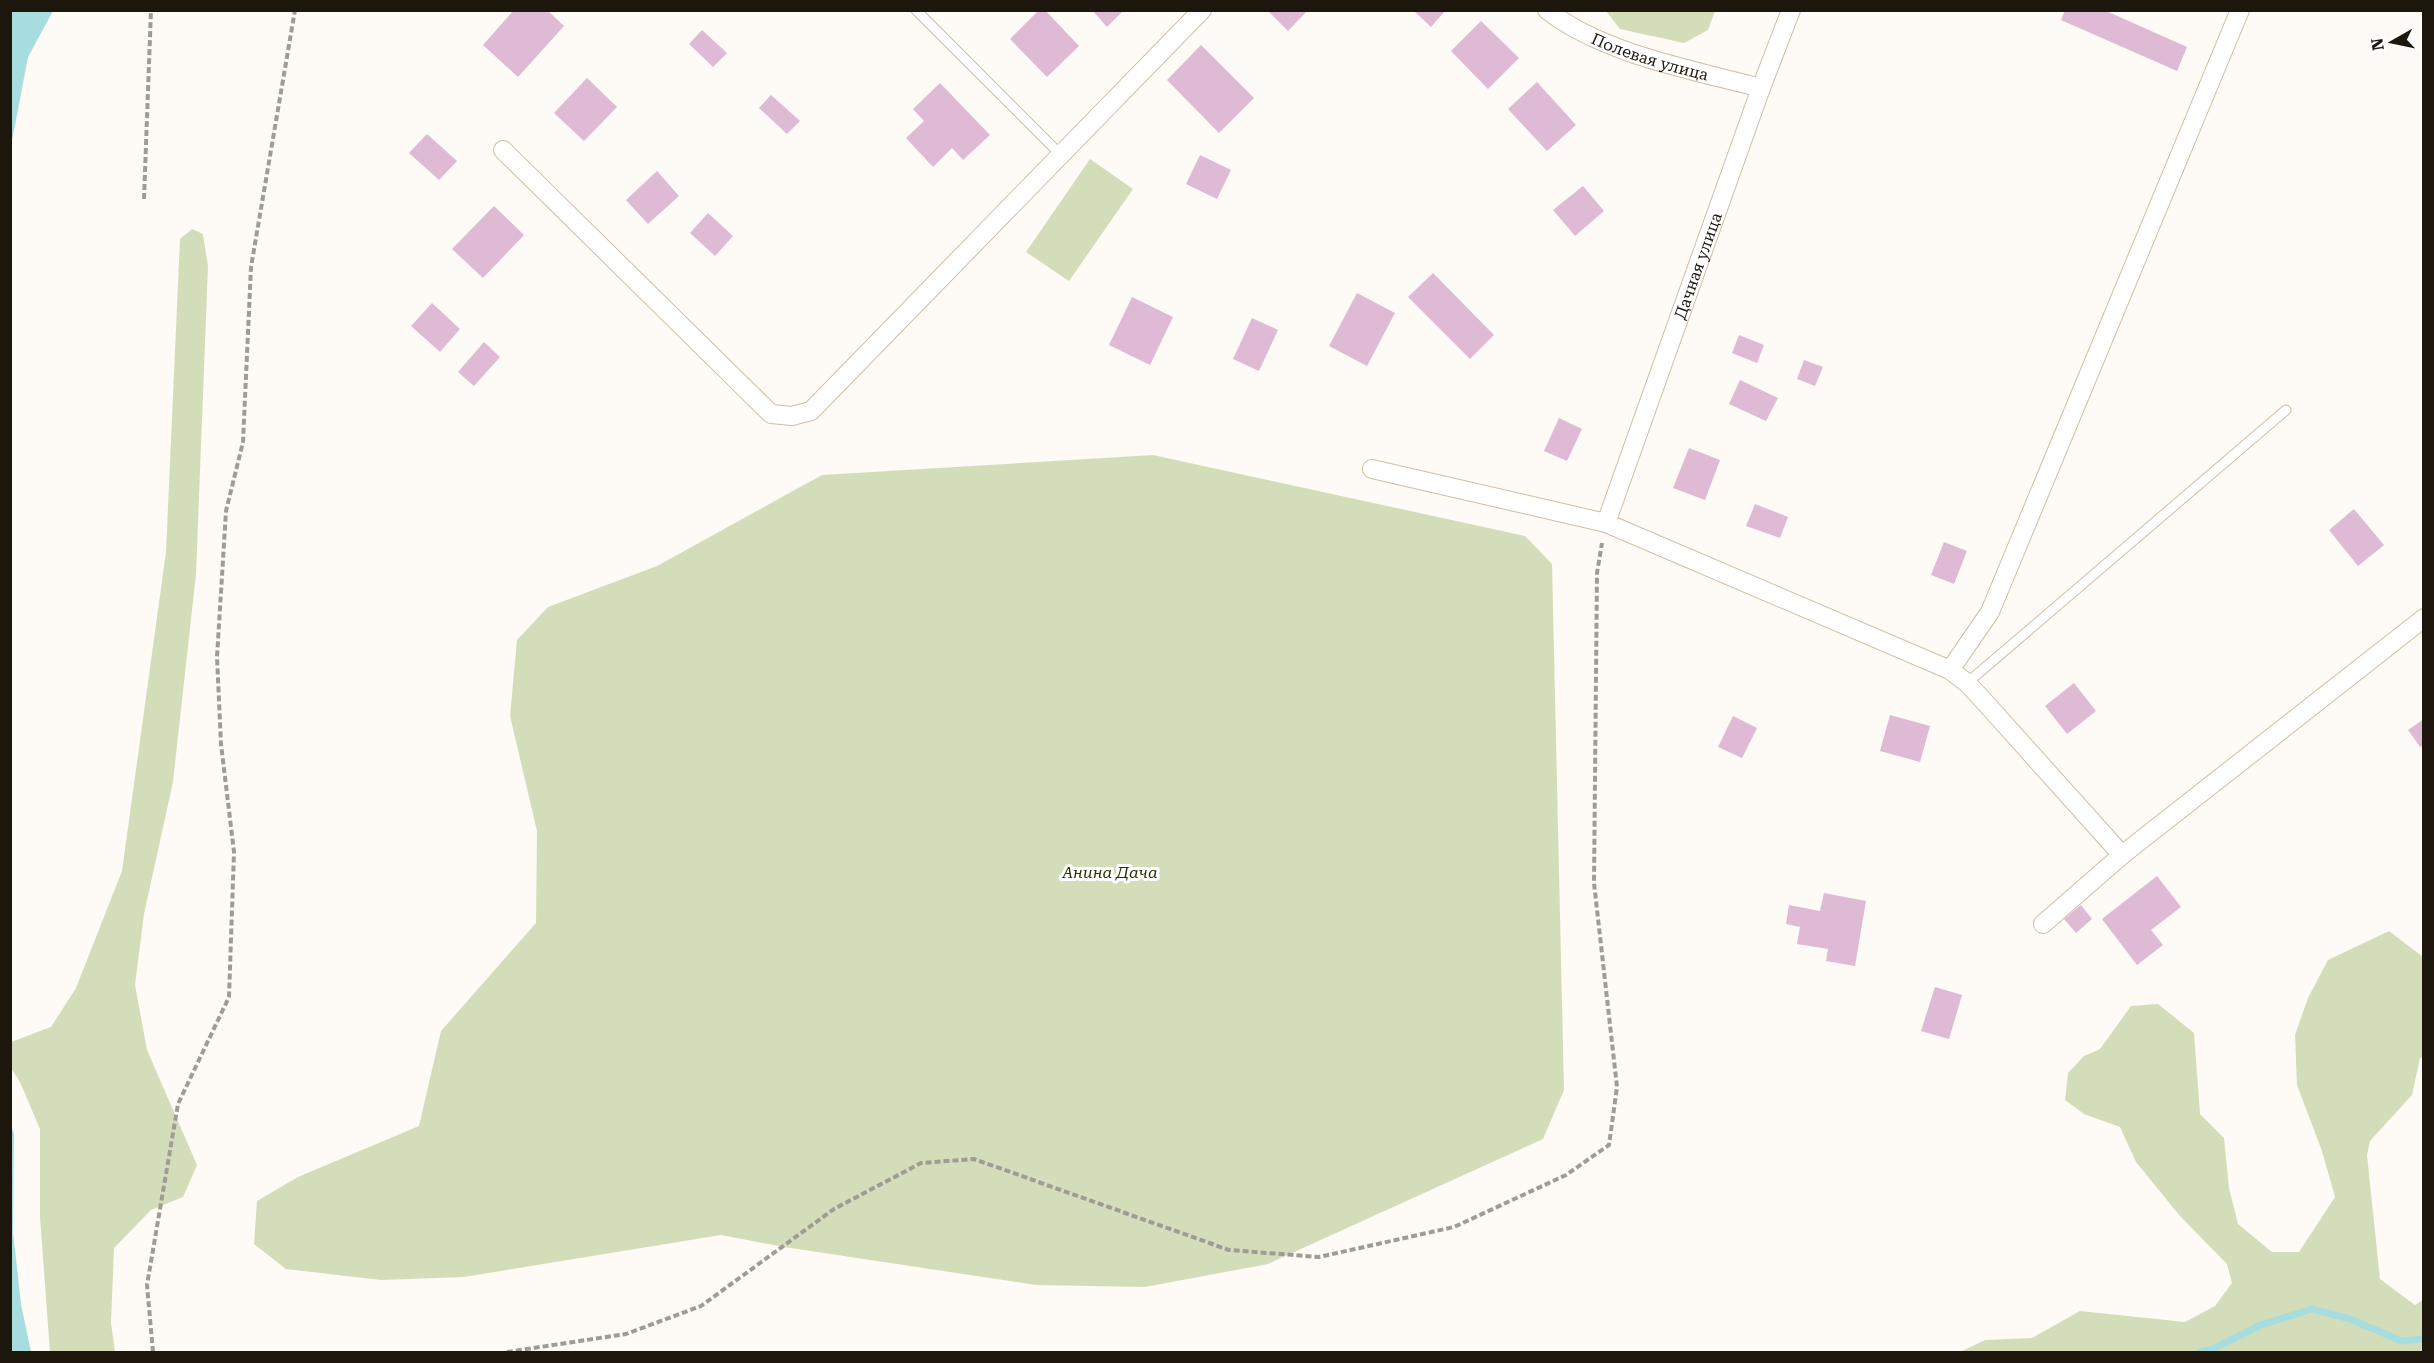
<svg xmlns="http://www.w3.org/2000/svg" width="2434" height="1363" font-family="'Roboto Serif',serif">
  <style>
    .green { fill: #d4ddba }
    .water { fill: #a7dddf }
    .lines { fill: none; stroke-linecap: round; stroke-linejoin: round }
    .stream { stroke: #a7dddf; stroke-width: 7 }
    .building { fill: #dfbad4 }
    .lane-casing { stroke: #cfbfa4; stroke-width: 11 }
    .street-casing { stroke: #cfbfa4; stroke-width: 20 }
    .path { stroke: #a09b95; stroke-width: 4; stroke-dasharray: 6 3; stroke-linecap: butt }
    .lane { stroke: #fff; stroke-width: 9 }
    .street { stroke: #fff; stroke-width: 18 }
    .labels { text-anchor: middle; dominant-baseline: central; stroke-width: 6; stroke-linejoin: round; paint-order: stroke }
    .street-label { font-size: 16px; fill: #1c160d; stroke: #fff }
    .park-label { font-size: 16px; font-style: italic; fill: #2b3303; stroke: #fff }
  </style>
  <rect width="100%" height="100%" fill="#fefaf5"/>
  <!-- green -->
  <path class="green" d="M1606 11H1715L1708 30 1684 43 1620 29Z
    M1090 159 1133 189 1069 281 1026 252Z
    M192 229 203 234 208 266 196 574 173 782 144 914 135 985 147 1050 197 1165 183 1197 151 1210 114 1248 111 1323 115 1352H50L40 1217V1129L20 1082 11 1068V1042L51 1027 76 988 122 871 166 552 180 239Z
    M1153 455 1525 536 1552 564 1564 1090 1543 1139 1268 1264 1145 1287 1036 1285 784 1247 721 1235 464 1277 381 1280 286 1269 254 1244 257 1201 298 1177 419 1126 441 1031 536 923 537 831 510 716 517 640 548 607 657 566 822 475Z
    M2389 931 2423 957V1057L2420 1058 2412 1095 2370 1141 2367 1155 2380 1279 2415 1305 2423 1300V1352H1960L1985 1340 2032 1338 2080 1311 2185 1322 2215 1306 2232 1283 2227 1264 2180 1216 2136 1162 2120 1127 2084 1114 2065 1100 2068 1073 2084 1056 2100 1049 2131 1006 2158 1004 2194 1033 2200 1114 2224 1138 2229 1188 2238 1224 2272 1252H2299L2335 1197 2322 1151 2297 1085 2295 1035 2308 998 2328 960Z"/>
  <!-- water -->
  <path class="water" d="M11 10 53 11 28 57 11 146Z
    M10 1125 14 1133 13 1232 21 1304 31 1352H11Z"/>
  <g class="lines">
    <!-- stream -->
    <path class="stream" d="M2200 1352 2211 1350 2261 1325 2312 1309 2350 1319 2402 1341 2424 1339"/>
  </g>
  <!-- building -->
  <path class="building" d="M514 10H547L564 26 518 77 483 45Z
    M1039 10H1045L1079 46 1047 77 1010 39Z
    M1092 10H1124L1107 27Z
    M1267 10H1308L1288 31Z
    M1413 10H1446L1431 27Z
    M2065 10H2104L2187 47 2177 71 2061 20Z
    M1481 21 1519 58 1488 89 1451 51Z
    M702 30 727 53 713 67 689 44Z
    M1201 45 1254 98 1219 133 1167 80Z
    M587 78 617 107 584 141 554 113Z
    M1537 82 1576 125 1547 151 1508 109Z
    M940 83 990 135 963 160 952 148 933 167 906 138 924 121 913 109Z
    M771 95 800 121 787 134 759 108Z
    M427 134 457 161 439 180 409 153Z
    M1200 155 1231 170 1217 199 1186 184Z
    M657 171 679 196 648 224 626 200Z
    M1583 186 1604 211 1575 236 1553 210Z
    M494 206 524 235 483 278 452 249Z
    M708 213 733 236 715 256 690 233Z
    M1433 273 1494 335 1470 359 1408 297Z
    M1357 293 1395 313 1367 366 1329 346Z
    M1132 297 1173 317 1150 365 1109 345Z
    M432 303 460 329 440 352 411 326Z
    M1252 318 1278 330 1259 371 1233 359Z
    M1739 335 1764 345 1757 363 1732 353Z
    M484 342 500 357 474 386 458 372Z
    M1804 360 1823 367 1815 386 1797 379Z
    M1740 380 1778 398 1766 421 1729 404Z
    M1559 418 1582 429 1567 461 1544 451Z
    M1689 448 1720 460 1705 500 1673 488Z
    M1755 504 1788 517 1780 538 1746 526Z
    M2354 509 2384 545 2358 566 2329 530Z
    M1944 542 1967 551 1954 584 1931 575Z
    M2074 683 2096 711 2067 734 2045 706Z
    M1890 715 1930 726 1920 762 1880 751Z
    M1733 716 1757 728 1742 758 1718 747Z
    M2424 719V745L2420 747 2408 730Z
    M2157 876 2181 907 2151 930 2163 945 2137 965 2102 919Z
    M1824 893 1866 901 1855 966 1826 961 1828 949 1797 944 1800 927 1786 924 1789 905 1820 911Z
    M2081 905 2092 919 2076 933 2064 919Z
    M1935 987 1962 995 1949 1039 1921 1031Z"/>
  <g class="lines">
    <!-- lane casing -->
    <g class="lane-casing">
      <path id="lane" d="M916 10 1061 155
        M1967 683 2286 410"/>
    </g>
    <!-- street casing -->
    <g class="street-casing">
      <g id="street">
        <path id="s1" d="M1547 10C1603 54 1693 70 1761 88"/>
        <path d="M503 150 771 414 792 416 811 411 1202 10"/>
        <path d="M1372 469 1606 523 1950 670 1967 683 1982 699 2122 855"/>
        <path id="s2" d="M1606 523 1761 88 1791 10"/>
        <path d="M1950 670 1990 612 2240 10"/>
        <path d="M2043 924 2122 855 2424 618"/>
      </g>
    </g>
    <!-- path -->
    <path class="path" d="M144 199 151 10
      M153 1352 147 1285 178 1104 229 997 234 852 221 744 217 657 226 511 243 442 251 267 295 10
      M507 1352 626 1334 701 1306 834 1209 921 1163 974 1159 1229 1250 1319 1257 1454 1227 1566 1175 1609 1145 1617 1087 1594 883 1597 573 1602 543"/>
    <!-- lane -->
    <use href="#lane" class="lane"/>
    <!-- street -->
    <use href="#street" class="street"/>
  </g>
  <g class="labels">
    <!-- street labels -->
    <g class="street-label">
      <text stroke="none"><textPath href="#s1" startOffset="114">Полевая улица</textPath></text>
      <text stroke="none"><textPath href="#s2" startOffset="273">Дачная улица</textPath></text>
    </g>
    <!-- park labels -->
    <g class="park-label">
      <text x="1110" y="872">Анина Дача</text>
    </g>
  </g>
  <!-- border -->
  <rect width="2434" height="1363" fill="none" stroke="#1c160d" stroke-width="24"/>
  <!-- north arrow -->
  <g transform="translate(2392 42) rotate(261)" stroke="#ffffff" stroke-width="4.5" paint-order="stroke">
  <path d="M0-4.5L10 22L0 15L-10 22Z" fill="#1c160d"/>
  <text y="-9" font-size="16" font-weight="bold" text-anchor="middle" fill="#1c160d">N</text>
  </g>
</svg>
